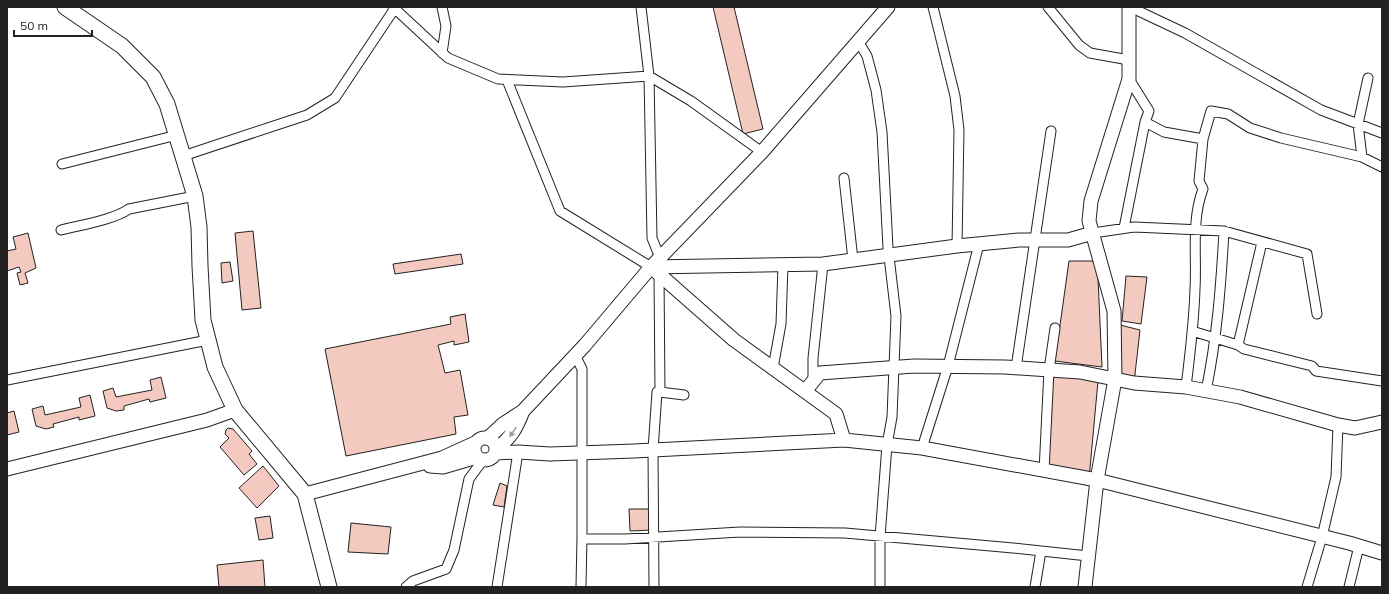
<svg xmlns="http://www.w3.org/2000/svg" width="1389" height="594" font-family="Mulish,sans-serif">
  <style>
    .building { fill: #f3c9c0; stroke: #222 }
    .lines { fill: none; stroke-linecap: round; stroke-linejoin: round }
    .street-casing { stroke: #222; stroke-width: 11 }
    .secondary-casing { stroke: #222; stroke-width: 15 }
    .primary-casing { stroke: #222; stroke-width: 17 }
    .street { stroke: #fff; stroke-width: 9 }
    .secondary { stroke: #fff; stroke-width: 13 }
    .primary { stroke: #fff; stroke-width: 15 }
    .oneway { fill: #9c9c9c }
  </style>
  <rect width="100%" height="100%" fill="#fff"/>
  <!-- building -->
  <path class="building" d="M713 7H734L763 129 743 134Z
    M253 231 261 308 242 310 235 233Z
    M28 233 36 268 25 273 28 283 20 285 17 273 21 272 19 267 7 271V251L16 249 13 237Z
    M461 254 463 264 395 274 393 264Z
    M1069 261H1094L1098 278 1102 367 1055 361Z
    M230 262 233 281 222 283 221 263Z
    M1126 276 1147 277 1141 324 1122 321Z
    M465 314 469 342 454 345V341L438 345 445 373 460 370 468 415 454 417 456 434 346 456 325 349 451 324 450 317Z
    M1120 325 1140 330 1134 383 1117 372Z
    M1053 373 1098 381 1089 479 1044 471Z
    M161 377 166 398 150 402 149 399 124 406V410L116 411 107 408 103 391 113 388 116 397 152 390 150 380Z
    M90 395 95 416 79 420V417L53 424 54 427 46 429 36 426 32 409 43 406 45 415 81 407 79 398Z
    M14 411 19 432 7 435V413Z
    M228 428 233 429 252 451 249 454 257 464 244 475 220 447 229 438 225 434 226 430Z
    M263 466 279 486 257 508 239 488Z
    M500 483 507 486 504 507 493 505Z
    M629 509H653L652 530 630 531Z
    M270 516 273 538 259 540 255 518Z
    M351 523 391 527 388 554 348 552Z
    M263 560 265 587H219L217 565Z"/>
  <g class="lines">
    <!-- street casing -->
    <g class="street-casing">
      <path id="street" d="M393 7 448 58 498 79 563 82 649 76 691 101 762 152
        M442 7 446 26 442 53
        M641 7 649 76 652 238 660 258
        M933 7 955 96 959 130 957 246
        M1048 7 1079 45 1090 53 1129 60
        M1130 7 1185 33 1321 110 1382 133
        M858 41 867 56 876 90 882 132 888 248 896 316 892 417 887 445 880 537V587
        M507 80 560 211 651 267
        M1145 122 1164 132 1203 139 1211 111 1228 114 1250 128 1281 138 1362 157 1382 167
        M183 156 307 115 335 98 395 8
        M1362 157 1358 124 1368 78
        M62 164 177 135
        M844 178 853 260
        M1124 228 1145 122 1149 111 1129 79
        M61 230C81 225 113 220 129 209L195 196
        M1093 233 1134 227 1224 231 1307 254 1317 314
        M659 275 660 392 684 395
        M1192 331 1238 345 1244 349 1312 366 1316 371 1382 381
        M1238 345 1262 242
        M575 355 582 369V536L581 587
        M773 368 781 324 783 265
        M1016 368 1051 131
        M7 380 208 340
        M813 381V358L823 264
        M1186 387C1190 355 1194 322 1195 289 1197 257 1191 220 1203 189L1199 181 1203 139
        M1206 391C1217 338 1221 285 1224 231
        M922 448 948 366 979 244
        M1044 471 1049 370 1055 328
        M582 539H625L740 532 845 533 1013 548 1088 556
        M406 587 413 581 446 569 454 550 469 479 483 460
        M497 587 518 452
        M654 587 653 450 657 392
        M1035 587 1041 551
        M1307 587 1322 537 1336 477 1338 425
        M1349 587 1359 546"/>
    </g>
    <!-- secondary casing -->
    <g class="secondary-casing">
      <path id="secondary" d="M651 267 734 340 836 414 844 440 922 448 1097 480 1349 543 1382 553
        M651 267 823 264 957 246 1019 240H1068L1093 233
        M805 391 820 373 914 366 1005 367 1080 372 1134 383 1186 387 1240 397 1338 425 1355 428 1382 422
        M474 449a11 11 0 1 1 22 0a11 11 0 1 1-22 0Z
        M488 438 503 424 523 411 585 345 651 267 762 152 888 7
        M497 449C512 436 516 429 523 411
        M496 453 518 452 550 454 634 451 844 440
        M430 466 443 467 477 457
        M7 469 207 420 235 410
        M305 494 442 458 475 443
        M1085 587 1097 480 1115 379 1114 311 1089 221 1091 201 1129 79V7"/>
    </g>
    <!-- primary casing -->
    <g class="primary-casing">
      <path id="primary" d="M65 7 122 46 153 77 167 104 195 196 199 227 200 266 203 320 215 367 235 410 305 494 329 587"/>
    </g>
    <!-- street -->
    <use href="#street" class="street"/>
    <!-- secondary -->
    <use href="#secondary" class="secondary"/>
    <!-- primary -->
    <use href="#primary" class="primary"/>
  </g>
  <!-- one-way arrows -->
  <defs><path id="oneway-solid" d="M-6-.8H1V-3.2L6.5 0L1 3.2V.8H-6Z"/></defs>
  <use class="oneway" href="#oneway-solid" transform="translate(513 432) rotate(125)"/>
  <!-- border -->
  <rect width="1389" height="594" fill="none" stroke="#222222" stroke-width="16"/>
  <!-- scale -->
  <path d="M14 30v6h78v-6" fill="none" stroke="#222222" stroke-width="2"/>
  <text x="20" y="30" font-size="12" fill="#222222" stroke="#ffffff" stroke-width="3" paint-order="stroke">50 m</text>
</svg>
